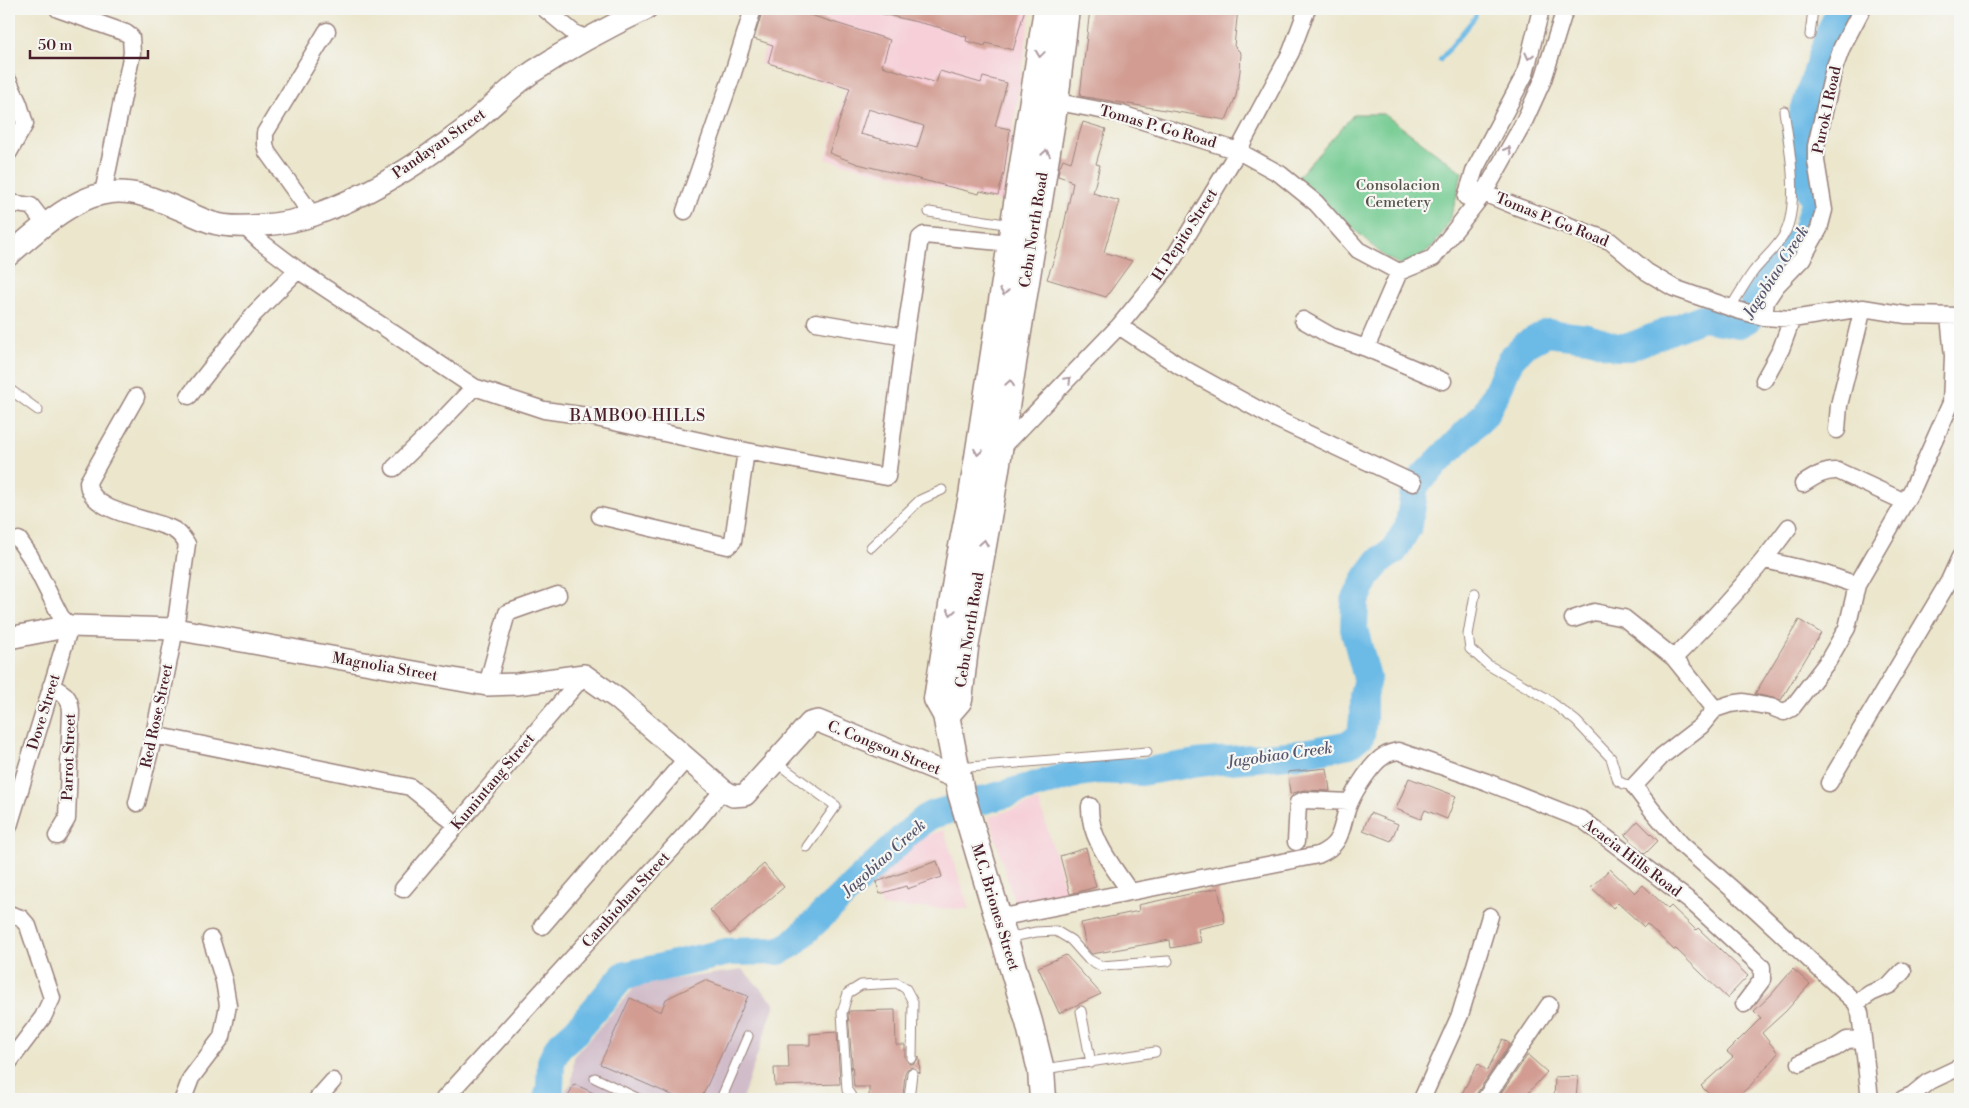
<svg xmlns="http://www.w3.org/2000/svg" width="1969" height="1108" font-family="'Libre Bodoni',serif">
  <style>
    .built { fill: #f6cfd8 }
    .industrial { fill: #d1bdca }
    .green { fill: #73cb91; stroke: #5e755e }
    .lines { fill: none; stroke-linecap: round; stroke-linejoin: round }
    .stream { stroke: #6cbae6; stroke-width: 4.5 }
    .river { stroke: #6cbae6; stroke-width: 28 }
    .building { fill: #d29c92; fill-rule: evenodd }
    .service-casing { stroke: #9a827c; stroke-width: 11 }
    .minor-casing { stroke: #9a827c; stroke-width: 19 }
    .tertiary-casing { stroke: #9a827c; stroke-width: 24 }
    .primary-casing { stroke: #9a827c; stroke-width: 29 }
    .service { stroke: #fff; stroke-width: 9 }
    .minor { stroke: #fff; stroke-width: 16 }
    .tertiary { stroke: #fff; stroke-width: 21 }
    .primary { stroke: #fff; stroke-width: 26 }
    .oneway { stroke: #ae9aa0 }
    .labels { text-anchor: middle; dominant-baseline: central; stroke-width: 4.5; stroke-linejoin: round; paint-order: stroke }
    .street-label { font-size: 15px; fill: #4a1f2b; stroke: #f6f6f2 }
    .park-label { font-size: 15px; fill: #56534a; stroke: #f6f6f2 }
    .water-label { font-size: 16px; font-style: italic; fill: #56556c; stroke: #f6f6f2 }
    .neighbourhood-label { font-size: 16px; letter-spacing: 1px; fill: #4a1f2b; stroke: #f6f6f2 }
  </style>
  <rect width="100%" height="100%" fill="#f6f6f2"/>
  <filter id="ink" filterUnits="userSpaceOnUse"><feTurbulence type="fractalNoise" baseFrequency=".02" numOctaves="2"/><feDisplacementMap in="SourceGraphic" scale="10" xChannelSelector="R" yChannelSelector="G"/><feConvolveMatrix kernelMatrix="1 2 1 2 8 2 1 2 1" color-interpolation-filters="sRGB"/></filter>
  <filter id="wash" filterUnits="userSpaceOnUse"><feTurbulence type="fractalNoise" baseFrequency=".0096" numOctaves="4" result="noise"/><feDisplacementMap in="SourceGraphic" scale="20" xChannelSelector="R" yChannelSelector="G"/><feGaussianBlur stdDeviation="1.12" result="paint"/><feColorMatrix in="noise" values="0 0 0 0 0 0 0 0 0 0 0 0 0 0 0 0 0 1.4 0 .05"/><feComposite in="paint" operator="in"/></filter>
  <g filter="url(#wash)">
    <rect width="100%" height="100%" fill="#ebe6cc"/>
    <!-- built -->
    <path class="built" d="M815 9H1031L1002 202 826 159 846 89 760 64 779 10 811 19Z
      M1039 801 1066 891 1016 907 989 817Z
      M944 830 969 909 883 907 868 875 922 837Z"/>
    <!-- industrial -->
    <path class="industrial" d="M743 970 775 1004 742 1099H558L572 1083 574 1056 638 984Z"/>
    <!-- green -->
    <path class="green" d="M1354 114H1384L1462 172C1456 201 1449 237 1422 255 1416 259 1408 262 1401 265L1385 257 1297 178Z"/>
    <g class="lines">
      <!-- stream -->
      <path class="stream" d="M1440 60 1475 17 1477 9"/>
      <!-- river -->
      <path class="river" d="M547 1099 550 1088 551 1062 558 1047 576 1031 623 976 728 952 779 951 792 944 908 833 925 819 931 815 1079 773 1099 770 1141 772 1196 763 1299 754 1350 744 1361 735 1363 718V696L1367 678 1354 629 1355 601 1367 577 1379 561 1394 551 1409 525 1415 485 1485 414 1500 385 1510 360 1525 345 1547 333 1588 338 1617 347H1629L1702 318 1739 324 1750 318 1758 293 1807 228 1814 202 1806 181 1796 136 1829 34 1841 9"/>
    </g>
    <g id="blocks">
      <!-- building -->
      <path class="building" d="M763 9H808L807 14 890 40 882 66 936 83 940 71 981 83 983 77 1007 83 995 126 1010 129 1004 173 998 195 980 191 979 194 858 164 829 153 850 88 768 63 773 45 754 39ZM868 109 924 126 917 148 860 134Z
        M880 9H1025L1013 50 986 43 985 46 966 41 967 37 938 27 879 13Z
        M1090 9H1238L1234 46 1241 53 1240 71 1236 96 1226 120 1080 96Z
        M1083 122 1106 129 1096 164 1100 165 1093 193 1119 201 1104 252 1132 261 1106 297 1047 279 1061 239 1073 183 1070 182V180L1058 176 1059 169 1063 159 1071 162Z
        M1799 620 1821 633 1781 700 1755 694Z
        M1327 768 1330 791 1304 790 1290 794 1288 772Z
        M1409 778 1456 796 1447 819 1425 810 1421 819 1396 809Z
        M1370 813 1398 824 1391 841 1363 830Z
        M1638 821 1658 841 1645 854 1625 835Z
        M1086 848 1096 887 1070 894 1060 856Z
        M937 861 942 877 907 889 906 886 880 894 876 882Z
        M764 864 784 887 730 934 710 910Z
        M1610 869 1635 893 1643 885 1668 909 1671 906 1696 930 1698 928 1748 976 1727 998 1676 949 1674 950 1647 924 1644 927 1618 903 1613 908 1591 887Z
        M1218 888 1225 923 1198 929 1201 942 1171 948 1170 940 1092 954 1086 947 1081 923 1139 911 1138 905Z
        M1066 955 1101 994 1059 1013 1038 967Z
        M1793 969 1810 984 1786 1011 1762 1033 1778 1053 1751 1085 1735 1099H1714L1701 1086 1733 1057 1727 1052 1761 1018 1754 1011 1770 996Z
        M705 980 748 996 701 1099H681L600 1064 630 998 661 1012 666 999Z
        M895 1010 896 1045H905V1058L909 1064 915 1063 919 1057 920 1073 913 1067 907 1069 905 1073 903 1096 899 1099H873L869 1095V1087H854L848 1014 849 1011Z
        M837 1032 840 1084 775 1086 774 1068H789L788 1045H810V1034Z
        M1503 1039 1510 1044 1477 1093 1475 1099H1459L1478 1063 1487 1071Z
        M1527 1056H1529L1547 1072 1523 1099H1497Z
        M1578 1076 1576 1099H1554L1555 1077Z
        M574 1084 607 1099H567Z"/>
    </g>
  </g>
  <g filter="url(#ink)">
    <use href="#blocks" fill-opacity="0" stroke="#9a827c" stroke-width="1"/>
    <g class="lines">
      <!-- service casing -->
      <g class="service-casing">
        <path id="service" d="M1810 35 1813 9
          M929 212 1011 225
          M1730 308C1738 296 1745 283 1753 272 1763 259 1777 248 1785 233 1800 203 1789 143 1784 111
          M9 389 38 410
          M871 547 920 500 942 490
          M1475 594 1468 635 1470 649 1488 665 1546 698 1576 721 1611 758 1618 781 1624 784 1634 786
          M774 761 836 806 807 847
          M958 768 1147 752
          M1007 938 1036 932 1056 931 1071 940 1088 959 1101 966 1168 961
          M1081 1011 1091 1063
          M1044 1069 1155 1052
          M595 1078 639 1099
          M721 1099 748 1036
          M853 1099 847 1090 842 1013 848 993 861 985 897 983 906 989 913 1002 912 1058
          M909 1099 912 1073"/>
      </g>
      <!-- minor casing -->
      <g class="minor-casing">
        <path id="minor" d="M58 9 126 33 131 37 132 53 103 193
          M545 9 574 33 588 39
          M9 82 19 104 25 124 9 152
          M1047 100 1121 114 1238 151 1280 174 1316 203 1358 250 1399 272 1433 258 1484 193 1523 124 1543 80 1565 9
          M1469 187 1515 206 1610 241 1647 272 1674 288 1737 310 1764 317 1792 319 1863 308 1906 315 1960 316
          M1466 197 1475 169 1525 74 1541 9
          M9 203 31 206 45 224
          M685 211 733 73 753 9
          M313 216 267 152 265 144V133L327 31
          M245 227 261 242 298 270 474 387 544 410 587 416 746 451 887 477 905 337 920 238 924 235 1011 243
          M1764 317 1766 301 1776 286 1802 259 1819 229 1824 210 1816 161V146L1834 69 1842 47 1862 9
          M1303 320 1331 336 1366 348 1443 381
          M816 322 905 337
          M1119 326 1181 367 1272 417 1413 483
          M1366 348 1399 272
          M1764 380 1781 349 1792 319
          M189 396 254 314 298 270
          M136 397 88 482C88 514 154 518 174 530 181 534 183 538 187 544L175 629 154 735 137 803
          M1837 430 1839 405 1863 308
          M1000 450 1119 326 1170 264 1238 151 1291 52 1307 9
          M394 468 435 428 474 387
          M1803 484C1814 477 1824 470 1838 471L1905 502
          M600 516 728 546 733 541 746 451
          M1765 560 1825 574 1857 585
          M1573 619 1594 612 1624 618 1674 658 1715 709
          M1674 658C1715 617 1754 575 1789 527
          M487 685 507 613 558 595
          M51 686C64 693 70 696 71 711L67 819 57 836
          M154 735 410 787 457 825
          M1829 783 1949 581 1960 557
          M1090 806C1089 839 1113 866 1130 892
          M9 826 70 626 61 617 30 556 19 540
          M1296 842 1298 803 1304 800 1350 802
          M403 889 584 675
          M9 914 21 918 28 926 52 998 43 1017 9 1062
          M998 918 1318 855C1346 843 1339 826 1350 802 1355 790 1372 763 1384 756 1388 753 1394 752 1398 751L1487 782 1583 820 1695 905 1762 967V980L1744 1004
          M542 926 687 758
          M1856 1003 1871 993 1890 985 1903 971
          M1800 1063 1835 1048 1847 1040 1862 1039
          M183 1099 191 1078 222 1037 228 1005 224 981 211 939
          M317 1099 333 1081
          M444 1099 693 826 723 790
          M1422 1099 1460 1015 1490 916
          M1485 1099 1549 1005
          M1870 1099 1860 1013 1856 1003 1755 909 1681 844 1652 810 1634 786 1662 756 1701 726 1715 709 1730 704 1744 702 1771 707 1784 712 1792 708 1828 661 1847 628 1857 585 1913 488 1951 403 1953 356 1949 316
          M1903 1099 1912 1095 1928 1082 1960 1067"/>
      </g>
      <!-- tertiary casing -->
      <g class="tertiary-casing">
        <path id="tertiary" d="M9 255C34 233 69 201 102 194 140 185 177 210 210 222 235 231 289 224 314 215 368 196 419 164 465 129 488 111 509 88 534 71 569 48 608 27 646 9
          M9 638 70 626 175 629 487 685 517 684 584 675 618 699 723 790 733 796 745 795 810 723 818 721 957 778"/>
      </g>
      <!-- primary casing -->
      <g class="primary-casing">
        <path id="primary" d="M946 715 959 700 965 648 992 494 1055 101 1066 9
          M1043 1099 1041 1070 1029 1022 961 793 946 715 937 699 959 562 972 496 1047 9"/>
      </g>
      <!-- service -->
      <use href="#service" class="service"/>
      <!-- minor -->
      <use href="#minor" class="minor"/>
      <!-- tertiary -->
      <use href="#tertiary" class="tertiary"/>
      <!-- primary -->
      <use href="#primary" class="primary"/>
    </g>
    <!-- one-way arrows -->
    <defs><path id="oneway-chevron" d="M-2-3.5L2.5 0L-2 3.5" fill="none" stroke-width="1.6" stroke-linecap="round" stroke-linejoin="round" transform="scale(1.25)"/></defs>
    <g class="oneway">
      <use href="#oneway-chevron" transform="translate(1040 54) rotate(98)"/>
      <use href="#oneway-chevron" transform="translate(1529 56) rotate(104)"/>
      <use href="#oneway-chevron" transform="translate(1508 150) rotate(-60)"/>
      <use href="#oneway-chevron" transform="translate(1046 153) rotate(-81)"/>
      <use href="#oneway-chevron" transform="translate(1004 292) rotate(99)"/>
      <use href="#oneway-chevron" transform="translate(1068 380) rotate(-46)"/>
      <use href="#oneway-chevron" transform="translate(1010 383) rotate(-81)"/>
      <use href="#oneway-chevron" transform="translate(978 452) rotate(99)"/>
      <use href="#oneway-chevron" transform="translate(984 543) rotate(-80)"/>
      <use href="#oneway-chevron" transform="translate(951 612) rotate(99)"/>
    </g>
  </g>
  <g class="labels">
    <!-- street labels -->
    <g class="street-label">
      <text transform="translate(1827 110) rotate(-78)">Purok 1 Road</text>
      <text transform="translate(1158 127) rotate(16)">Tomas P. Go Road</text>
      <text transform="translate(439 144) rotate(-35)">Pandayan Street</text>
      <text transform="translate(1552 220) rotate(22)">Tomas P. Go Road</text>
      <text transform="translate(1034 230) rotate(-81)">Cebu North Road</text>
      <text transform="translate(1185 235) rotate(-57)">H. Pepito Street</text>
      <text transform="translate(970 630) rotate(-81)">Cebu North Road</text>
      <text transform="translate(385 667) rotate(10)">Magnolia Street</text>
      <text transform="translate(44 712) rotate(-73)">Dove Street</text>
      <text transform="translate(157 716) rotate(-78)">Red Rose Street</text>
      <text transform="translate(884 748) rotate(22)">C. Congson Street</text>
      <text transform="translate(69 757) rotate(-88)">Parrot Street</text>
      <text transform="translate(493 782) rotate(-50)">Kumintang Street</text>
      <text transform="translate(1632 858) rotate(37)">Acacia Hills Road</text>
      <text transform="translate(626 900) rotate(-48)">Cambiohan Street</text>
      <text transform="translate(995 907) rotate(73)">M.C. Briones Street</text>
    </g>
    <!-- park labels -->
    <g class="park-label">
      <text x="1398" y="185">Consolacion<tspan x="1398" dy="17">Cemetery</tspan></text>
    </g>
    <!-- water labels -->
    <g class="water-label">
      <text transform="translate(1776 272) rotate(-57)">Jagobiao Creek</text>
      <text transform="translate(1280 755) rotate(-8)">Jagobiao Creek</text>
      <text transform="translate(884 858) rotate(-42)">Jagobiao Creek</text>
    </g>
    <!-- neighbourhood labels -->
    <g class="neighbourhood-label">
      <text x="638" y="416">BAMBOO HILLS</text>
    </g>
  </g>
  <!-- margin -->
  <rect width="1969" height="1108" fill="none" stroke="#f6f6f2" stroke-width="30"/>
  <!-- scale -->
  <path d="M30 50v8h118v-8" fill="none" stroke="#4a1f2b" stroke-width="2.5"/>
  <text x="38" y="50" font-size="15" fill="#4a1f2b" stroke="#f6f6f2" stroke-width="4" paint-order="stroke">50 m</text>
</svg>
